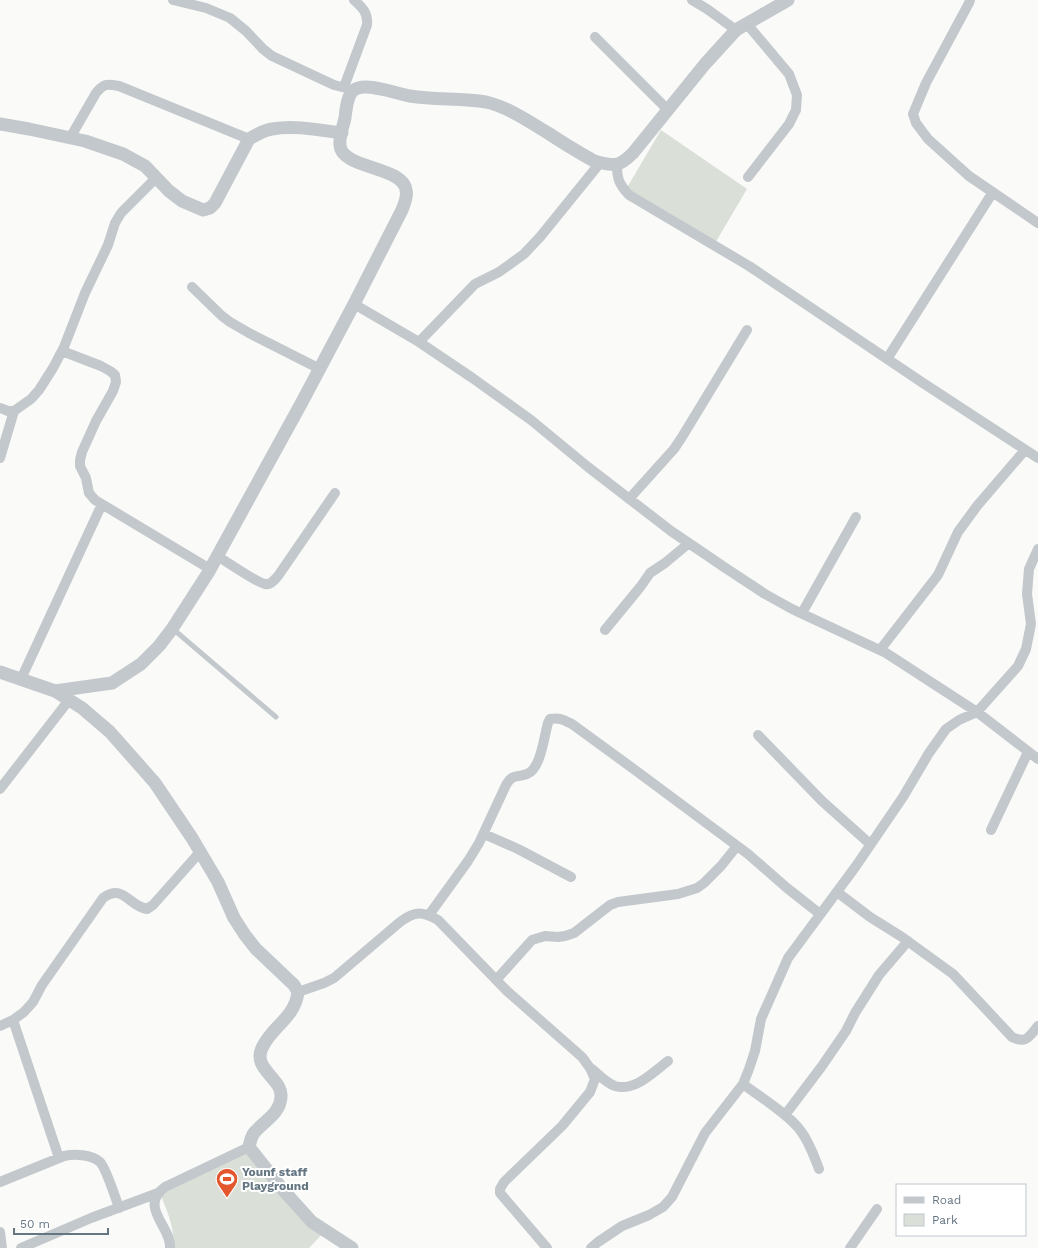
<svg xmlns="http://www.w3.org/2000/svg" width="1038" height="1248" font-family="'Work Sans',sans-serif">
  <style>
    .green { fill: #dadfd7 }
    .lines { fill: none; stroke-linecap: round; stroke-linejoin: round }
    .service { stroke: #c3c8cc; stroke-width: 5 }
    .minor { stroke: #c3c8cc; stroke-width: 10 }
    .tertiary { stroke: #c3c8cc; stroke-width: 13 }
    .labels { text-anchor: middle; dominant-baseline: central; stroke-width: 4; stroke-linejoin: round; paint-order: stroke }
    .poi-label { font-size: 12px; font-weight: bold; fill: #657683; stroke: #fff; text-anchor: start }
  </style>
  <rect width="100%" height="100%" fill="#fafaf8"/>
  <!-- green -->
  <path class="green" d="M661 130 747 189 714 245 625 191Z
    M248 1147 326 1230 309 1248H171C179 1236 164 1203 159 1191Z"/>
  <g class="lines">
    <!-- service -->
    <path class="service" d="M173 629 276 717"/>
    <!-- minor -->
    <path class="minor" d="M173 0 206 8 230 18 246 31 263 49 272 56 334 85 354 90
      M692 0 707 9 736 30
      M970 0 969 3 926 83 913 114 916 123 928 139 969 176 1038 223
      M747 24 789 74 797 95 796 110 789 124 748 177
      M595 37 668 110
      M344 87 367 25C368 13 363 8 354 0
      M70 138 96 93C104 83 107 84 119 86L249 139
      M617 165C617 179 619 184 629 195L749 266 923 383 1038 458
      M192 287 222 316 230 322 249 333 320 369
      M354 304 419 342 471 377 531 420 588 467 671 531 724 567 765 594 792 609 886 653 977 712 1038 759
      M419 342 475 284 499 272 524 254 540 237 600 163
      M62 351 101 366 110 371 115 375 116 382 113 391 96 421 82 452 80 460V466L86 478 89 493 95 500 210 569
      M887 359 993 192
      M0 408 8 411H14L31 399 39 390 53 368 64 347 85 293 108 245 115 223 121 213 156 178
      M0 458 14 411
      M629 499 674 449 682 437 747 330
      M217 556C226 561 257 583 265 584 271 585 274 580 278 576L335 493
      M802 613 856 517
      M605 630 641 586 650 573 665 563 689 543
      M880 650 938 575 958 532 977 506 1025 450
      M21 679 102 504
      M758 735 822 801 870 844
      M0 789 69 700
      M991 830 1028 752
      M484 834 518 849 571 877
      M837 892 870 917 902 937 953 974 1012 1037C1026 1044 1029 1037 1038 1026
      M429 915 468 861 479 843 506 785C513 773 516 778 527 774 541 769 544 736 548 723L550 719C559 717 564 720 572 724L635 770 748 854 787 888 820 914
      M496 980 532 940 545 936 558 937 565 936 574 933 610 905 618 902 678 894 697 888 704 883 721 866 737 846
      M298 992 324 983 334 978 400 922C415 911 422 911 438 920L507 991 582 1057 590 1068 595 1079 590 1092 562 1126 504 1182 500 1189V1193L547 1248
      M13 1020 59 1158
      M0 1026 13 1020 24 1012 33 1002 42 985 103 898C124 883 128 906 147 909L153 905 200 852
      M592 1069C599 1075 606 1083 615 1086 635 1092 653 1072 668 1061
      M743 1084C760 1097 788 1114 800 1130 809 1141 814 1156 819 1169
      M785 1115 822 1066 846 1031 855 1013 879 975 908 941
      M0 1182 64 1156C74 1154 91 1154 100 1162 105 1167 116 1199 119 1208
      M0 1232 2 1248
      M21 1248 91 1218 158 1193
      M170 1248C172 1227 138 1207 165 1187L249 1147
      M591 1248 598 1242 622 1226 649 1215 663 1207 672 1197 705 1133 743 1084 749 1069 755 1051 761 1019 788 958 856 866 903 797 929 753 946 729 959 720 977 712 1018 666 1026 649 1031 624 1027 594 1029 569 1038 549
      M850 1248 877 1209"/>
    <!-- tertiary -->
    <path class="tertiary" d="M0 124 29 129 85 141 123 154 145 166 169 191 182 201 203 210 210 208 215 203 249 139C256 135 264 130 272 129 295 125 319 130 342 133
      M0 672 55 691 82 708 110 732 155 783 192 838 218 882 234 918 245 935 256 949 294 985 298 992C295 1018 272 1026 262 1048 252 1069 283 1079 281 1097 280 1114 264 1121 254 1133 251 1137 250 1142 249 1147L284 1191 312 1222 352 1248
      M55 691 112 683 141 664 159 646 172 629 208 573 302 402 354 304 402 210C404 204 408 197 406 190 403 166 341 169 340 145 339 136 343 127 345 118 346 110 347 95 354 90 365 81 397 94 410 96 435 100 461 98 486 102 508 107 528 121 548 133 563 143 578 152 594 161 614 166 618 168 633 153L705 64 736 30 788 0"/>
  </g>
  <!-- icons -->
  <defs>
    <g id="stadium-pin" transform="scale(1.15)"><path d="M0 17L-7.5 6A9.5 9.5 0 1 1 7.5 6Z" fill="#e4572e" stroke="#fff"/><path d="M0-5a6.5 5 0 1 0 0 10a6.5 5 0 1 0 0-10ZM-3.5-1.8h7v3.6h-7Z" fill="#fff"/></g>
  </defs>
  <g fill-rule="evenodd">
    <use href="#stadium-pin" x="227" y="1179"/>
  </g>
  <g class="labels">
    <!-- poi labels -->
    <g class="poi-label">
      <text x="242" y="1172">Younf staff<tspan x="242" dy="14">Playground</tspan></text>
    </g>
  </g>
  <!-- legend -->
  <rect x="896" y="1184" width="130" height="52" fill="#ffffff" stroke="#c1c8cd"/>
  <rect x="904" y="1197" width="20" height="6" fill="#c3c8cc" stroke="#c1c8cd"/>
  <text x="932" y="1204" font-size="12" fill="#657683">Road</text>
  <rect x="904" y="1214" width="20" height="12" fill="#dadfd7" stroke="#c1c8cd"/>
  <text x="932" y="1224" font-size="12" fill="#657683">Park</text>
  <!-- scale -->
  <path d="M14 1228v6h94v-6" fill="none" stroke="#657683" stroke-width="2"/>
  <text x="20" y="1228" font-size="12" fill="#657683" stroke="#ffffff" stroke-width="3" paint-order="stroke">50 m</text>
</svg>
